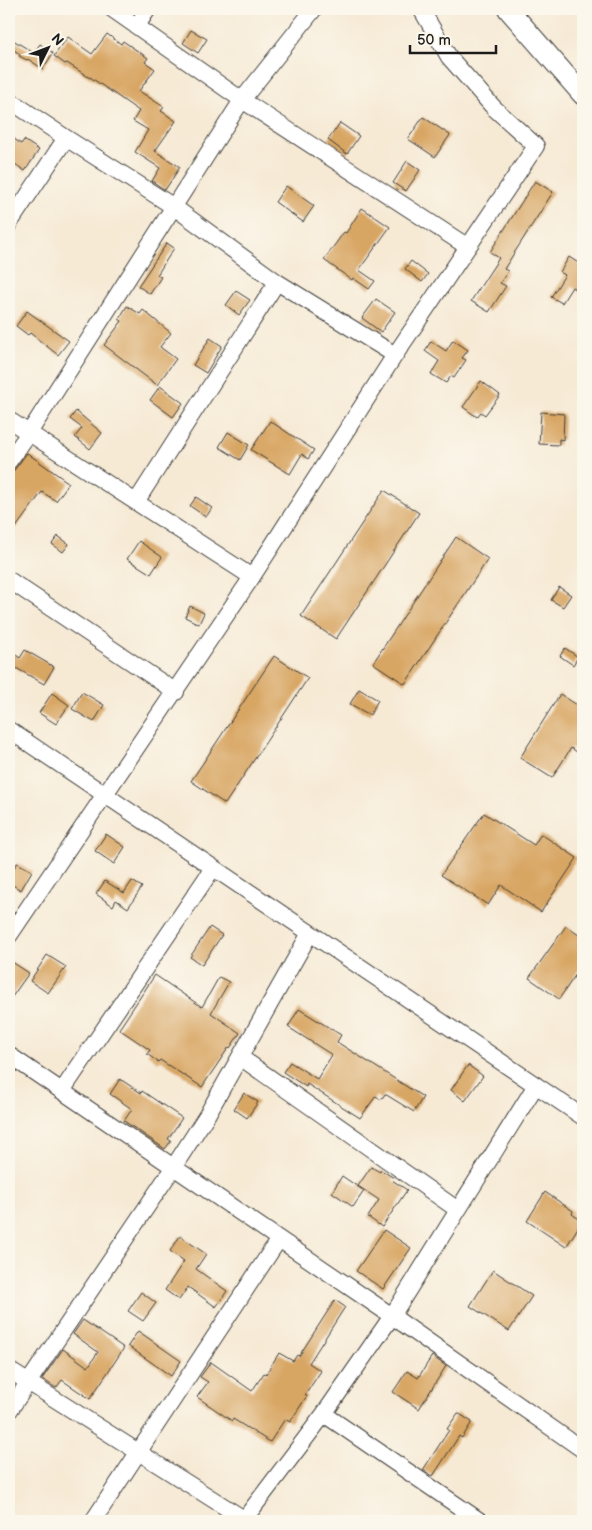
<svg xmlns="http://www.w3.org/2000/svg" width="592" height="1530" font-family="'Balsamiq Sans',sans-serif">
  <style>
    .building { fill: #d8a663 }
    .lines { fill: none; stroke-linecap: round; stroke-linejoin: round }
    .minor-casing { stroke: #3d3b38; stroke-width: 18 }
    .major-casing { stroke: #3d3b38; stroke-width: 22 }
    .minor { stroke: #fff; stroke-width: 16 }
    .major { stroke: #fff; stroke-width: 20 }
  </style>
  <rect width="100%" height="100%" fill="#fbf7ec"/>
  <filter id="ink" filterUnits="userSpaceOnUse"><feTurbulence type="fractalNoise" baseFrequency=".02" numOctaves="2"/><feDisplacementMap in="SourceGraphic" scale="10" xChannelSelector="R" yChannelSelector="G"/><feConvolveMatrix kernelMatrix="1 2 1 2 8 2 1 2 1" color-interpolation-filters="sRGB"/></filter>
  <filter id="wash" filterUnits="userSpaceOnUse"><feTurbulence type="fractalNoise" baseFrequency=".0096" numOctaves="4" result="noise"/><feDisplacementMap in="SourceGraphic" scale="20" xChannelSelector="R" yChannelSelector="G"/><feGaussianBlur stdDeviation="1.12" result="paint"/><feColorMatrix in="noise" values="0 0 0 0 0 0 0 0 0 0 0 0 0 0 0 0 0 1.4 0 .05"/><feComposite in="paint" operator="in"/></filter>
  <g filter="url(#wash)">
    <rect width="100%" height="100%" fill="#f6ead5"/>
    <g id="blocks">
      <!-- building -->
      <path class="building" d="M191 30 207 39 198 53 183 43Z
        M107 34 121 44 123 41 148 58 145 62 155 69 139 91 164 107 161 111 176 121 155 151 180 167 165 190 152 181 160 168 135 152 148 130 133 121 139 111 90 77V78L67 63 65 64 54 56 68 37 92 54Z
        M13 40 34 53 40 44 53 53 43 69 28 59 27 60 19 56 20 54 9 47Z
        M423 117 450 135 435 157 408 139Z
        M340 123 359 136 347 154 328 140Z
        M9 135 21 144 24 140 39 150 25 171 9 160Z
        M407 161 420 170 406 191 393 183Z
        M535 181 553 192 504 269 508 271 500 283 506 286 489 312 471 301 499 258 490 252Z
        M286 186 314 206 303 222 275 202Z
        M362 208 390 227 359 270 375 281 369 289 353 278 352 280 324 260 344 232 346 233Z
        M167 243 174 248 157 275 161 277 150 294 138 286Z
        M569 257 583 266V294L572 287 562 303 551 297 565 275 560 272Z
        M411 261 428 274 422 282 405 269Z
        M236 291 250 300 239 315 226 305Z
        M376 299 395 312 381 332 362 318Z
        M127 306 140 314 143 310 171 333 160 347 176 359 157 385 104 345 122 321 119 319Z
        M27 311 69 341 58 355 30 333 28 335 16 326Z
        M210 338 222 346 206 373 193 365Z
        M453 340 468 350 462 358 466 360 454 378 451 376 446 383 431 374 439 361 425 351 431 341 446 351Z
        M481 381 500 395 485 415 481 412 477 417 463 407Z
        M160 386 183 403 173 417 150 400Z
        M76 411 102 433 90 449 75 437 82 428 70 419Z
        M541 412 564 414 563 440 559 439V445L539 444Z
        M270 421 314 450 308 459 302 454 290 474 251 450Z
        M228 432 249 445 240 460 219 447Z
        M27 453 69 483 56 501 42 492 9 537V477Z
        M384 490 419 513 336 639 301 616Z
        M196 497 212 508 206 517 190 506Z
        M58 536 69 544 63 552 52 544Z
        M456 537 488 559 405 684 373 663Z
        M139 541 162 557 151 574 127 559Z
        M559 587 571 595 563 607 551 600Z
        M190 606 204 613 199 624 185 617Z
        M565 648 578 657 573 665 560 656Z
        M9 650 20 658 25 650 54 667 44 684 9 664Z
        M274 656 308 678 225 804 191 781Z
        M359 689 378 700 370 715 350 704Z
        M82 692 104 705 94 722 72 709Z
        M52 693 69 705 56 724 39 713Z
        M560 694 583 709V756L571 748 552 778 520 758Z
        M484 813 534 845 541 834 577 858 541 912 501 885 488 905 441 875Z
        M106 834 125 847 114 864 95 851Z
        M17 863 32 871 21 890 9 883V876Z
        M105 881 124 893 132 881 142 887 128 908 116 900 113 906 96 894Z
        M566 926 583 938V964L559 999 529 978Z
        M210 927 222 935 202 965 190 957Z
        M47 955 66 967 48 993 30 981Z
        M9 960 29 973 9 1001Z
        M155 975 202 1007 219 977 229 982 211 1013 240 1033 230 1048 229 1047 202 1087 160 1060 158 1062 147 1054 150 1050 119 1029Z
        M299 1009 341 1035 337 1042 423 1097 414 1112 385 1094 381 1100 376 1096 360 1118 307 1084 306 1087 283 1072 290 1062 317 1079 332 1055 288 1027Z
        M468 1065 483 1076 465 1101 451 1090Z
        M120 1079 141 1093 142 1091 182 1118 168 1139 171 1141 165 1149 124 1121 132 1109 110 1094Z
        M244 1093 258 1102 247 1118 234 1109Z
        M371 1167 380 1172 381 1170 394 1178 392 1180 407 1190 382 1227 368 1217 379 1200 358 1186Z
        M342 1176 364 1191 353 1207 332 1192Z
        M545 1192 573 1211 572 1214 582 1221 566 1247 527 1221Z
        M384 1230 411 1248 383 1289 356 1271Z
        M180 1236 206 1254 196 1269 227 1291 216 1307 188 1287 179 1300 165 1290 184 1261 170 1251Z
        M493 1270 532 1296 509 1331 470 1306Z
        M141 1292 156 1303 143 1321 128 1311Z
        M335 1300 345 1307 309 1363 321 1371 305 1395 307 1396 290 1422 285 1419 270 1442 233 1419 232 1421 197 1397 208 1382 200 1377 211 1362 252 1391 264 1373 266 1374 279 1353 293 1361 297 1355 299 1356Z
        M83 1320 124 1348 90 1399 62 1380 56 1388 42 1379 63 1349 88 1367 98 1352 73 1334Z
        M138 1331 181 1361 171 1376 128 1346Z
        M432 1356 446 1366 419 1409 393 1392 407 1371 418 1378Z
        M458 1413 472 1422 462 1438 459 1436 433 1476 423 1470 449 1430 447 1429Z"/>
    </g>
  </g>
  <g filter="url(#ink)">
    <use href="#blocks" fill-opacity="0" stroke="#3d3b38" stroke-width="1"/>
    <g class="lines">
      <!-- minor casing -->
      <g class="minor-casing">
        <path id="minor" d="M112 9 242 100 468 247
          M137 26 148 9
          M9 100 66 138 174 207 277 282 395 355
          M9 224 66 138
          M9 420 252 577
          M9 461 29 433 242 100 314 9
          M136 502 277 282
          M9 580 176 692
          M9 730 583 1117
          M9 936 252 577 395 355 536 146 494 108 449 57 421 9
          M9 1055 392 1316 583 1450
          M240 1057 458 1210
          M62 1091 213 868
          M9 1370 247 1521
          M9 1411 173 1168 207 1115 310 933
          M324 1414 480 1521
          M93 1521 279 1239
          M243 1521 324 1414 392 1316 536 1085"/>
      </g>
      <!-- major casing -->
      <g class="major-casing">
        <path id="major" d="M508 9 583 95"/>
      </g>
      <!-- minor -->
      <use href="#minor" class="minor"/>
      <!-- major -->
      <use href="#major" class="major"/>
    </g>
  </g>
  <!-- margin -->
  <rect width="592" height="1530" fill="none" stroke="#fbf7ec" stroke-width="30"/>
  <!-- north arrow -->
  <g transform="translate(48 48) rotate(48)" stroke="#fbf7ec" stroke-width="4" paint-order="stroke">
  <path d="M0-4L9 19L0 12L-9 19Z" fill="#1c1c1c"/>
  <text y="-8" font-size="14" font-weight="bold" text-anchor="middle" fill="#1c1c1c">N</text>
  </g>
  <!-- scale -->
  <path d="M410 45v8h86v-8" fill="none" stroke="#1c1c1c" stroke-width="2.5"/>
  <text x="417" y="45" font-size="15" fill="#1c1c1c" stroke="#fbf7ec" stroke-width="4" paint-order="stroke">50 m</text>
</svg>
